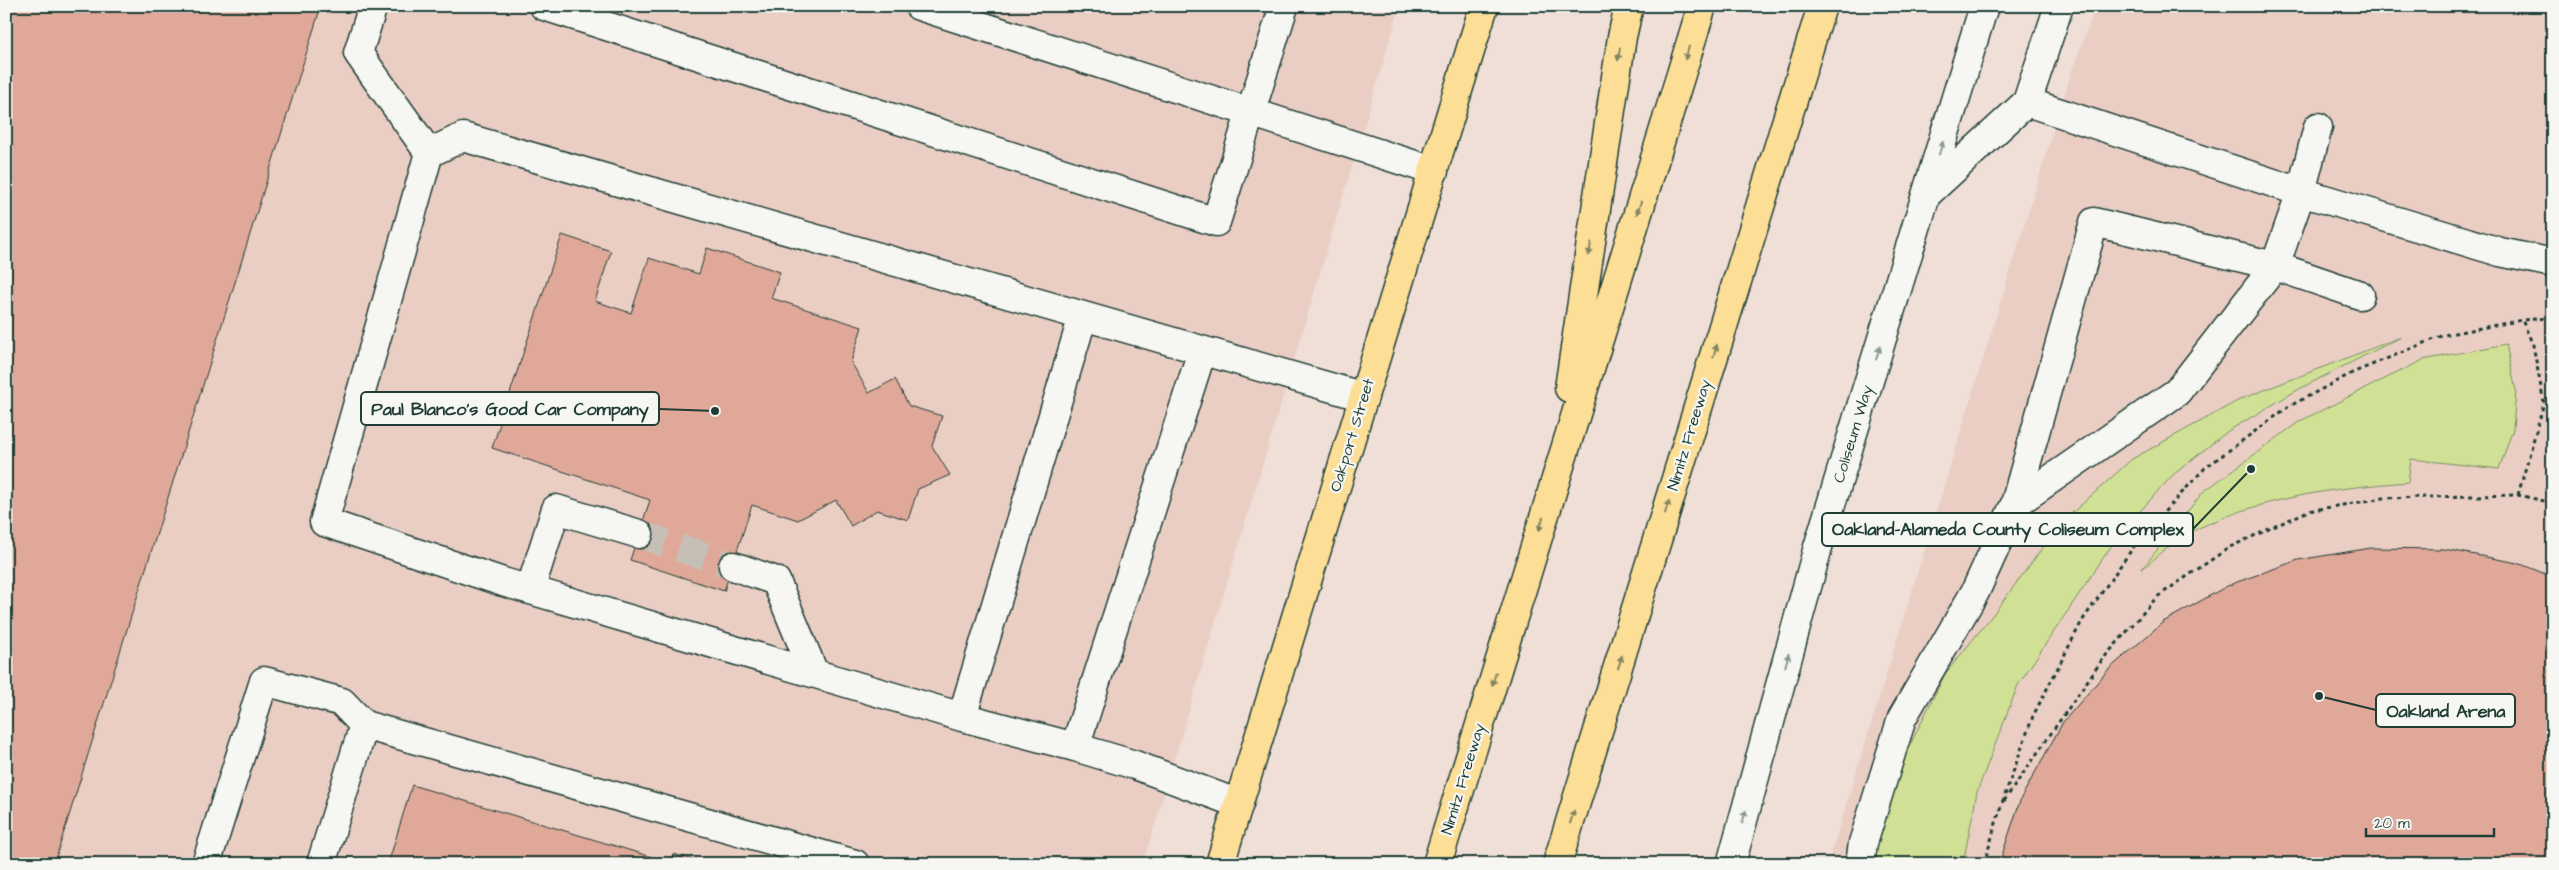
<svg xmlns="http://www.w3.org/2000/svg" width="2559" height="870" font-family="'Architects Daughter',sans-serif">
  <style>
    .built { fill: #eacec4 }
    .green { fill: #d0e094; stroke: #788e64 }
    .building { fill: #e0a898; stroke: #1f3d34 }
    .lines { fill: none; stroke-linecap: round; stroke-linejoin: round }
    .minor-tunnel { stroke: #c5bfb6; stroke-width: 28; stroke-dasharray: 28 14; stroke-linecap: butt }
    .minor-casing { stroke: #1f3d34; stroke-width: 31 }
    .major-casing { stroke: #1f3d34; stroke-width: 31 }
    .highway-casing { stroke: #1f3d34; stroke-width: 31 }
    .path { stroke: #1f3d34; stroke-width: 3; stroke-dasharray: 4 4; stroke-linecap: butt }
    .minor { stroke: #f6f6f2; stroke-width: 28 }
    .major { stroke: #fcde96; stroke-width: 28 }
    .highway { stroke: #fcde96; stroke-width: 28 }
    .oneway { fill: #828560 }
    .oneway2 { fill: #8a9a93 }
    .labels { text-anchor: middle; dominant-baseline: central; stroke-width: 4.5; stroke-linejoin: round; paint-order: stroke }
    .street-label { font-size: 16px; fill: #1f3d34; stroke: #f6f6f2 }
    .leader { fill: none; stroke: #1f3d34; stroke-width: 2 }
    .callout-dot { fill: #1f3d34; stroke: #f6f6f2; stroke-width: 2 }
    .callout { fill: #f6f6f2; stroke: #1f3d34; stroke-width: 2 }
    .callout-label { font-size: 18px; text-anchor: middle; font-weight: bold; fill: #1f3d34 }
  </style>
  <rect width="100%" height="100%" fill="#efdfd7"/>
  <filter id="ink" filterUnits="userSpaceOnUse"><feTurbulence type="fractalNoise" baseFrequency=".02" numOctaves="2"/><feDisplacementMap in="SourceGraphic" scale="10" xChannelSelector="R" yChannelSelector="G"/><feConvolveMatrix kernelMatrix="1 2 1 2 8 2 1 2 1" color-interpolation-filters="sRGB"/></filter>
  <g filter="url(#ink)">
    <!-- built -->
    <path class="built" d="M6 6H1400L1143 864H6Z
      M2096 6H2553V864H1828L2071 73Z"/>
    <!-- green -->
    <path class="green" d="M2401 337 2301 388 2228 431 2173 475 2120 533 2018 685 1977 792 1963 864H1873L1902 761 1945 674 1991 617 2061 523 2132 459 2241 399Z
      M2506 344 2516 391 2513 429 2499 469 2411 459 2408 482C2333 488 2257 498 2189 533 2172 542 2156 558 2141 570L2203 492 2300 421 2423 360Z"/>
    <!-- building -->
    <path class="building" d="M6 6H321L54 864H6Z
      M562 235 611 251 595 301 631 313 649 258 699 274 707 248 780 272 771 298 862 327 851 362 869 393 895 379 909 406 942 416 932 446 950 475 918 489 908 520 877 510 851 526 836 500 798 520 752 505 724 591 630 560 650 500 492 448Z
      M2371 548 2444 549 2518 563 2553 577V864H1999L2021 798 2063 722 2108 670 2163 622 2229 585 2298 560Z
      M412 785 672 863 674 854 706 864H388Z"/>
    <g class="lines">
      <!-- minor-tunnel -->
      <path class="minor-tunnel" d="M639 534 733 566"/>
      <!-- minor casing -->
      <g class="minor-casing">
        <path id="minor" d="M373 6 358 53 429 153
          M544 6 1216 222 1284 6
          M919 6 1434 171
          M2027 102 2301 192 2500 252 2553 263
          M2318 127 2301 192 2275 266 2094 222 2015 504 2177 392 2275 266 2360 295
          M1927 194 2027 102 2059 6
          M1083 316 962 717 503 582 324 522 429 153 463 137 1364 397
          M733 566 776 581 814 673
          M530 590 556 509 639 534
          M962 717 1075 747 1202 351
          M1075 747 1135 765 1239 804
          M206 864 264 681 342 702 364 725
          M321 864 364 725 855 864
          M1731 864 1818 547 1984 6
          M1860 864 1863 843 1902 718 1975 592 2015 504"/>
      </g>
      <!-- major casing -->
      <g class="major-casing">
        <path id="major" d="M1220 864 1484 6"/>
      </g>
      <!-- highway casing -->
      <g class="highway-casing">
        <path id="highway" d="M1569 388 1622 37 1629 6
          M1437 864 1702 6
          M1557 864 1822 6"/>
      </g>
      <!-- path -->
      <path class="path" d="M2518 495 2544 403 2533 345 2522 320
        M2004 801 2102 660 2157 597 2230 547 2308 511 2383 498 2518 495 2553 503
        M1984 864 2001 806 2033 716 2082 621 2139 539 2205 468 2288 407 2352 373 2444 335 2522 320 2553 318"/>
      <!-- minor -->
      <use href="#minor" class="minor"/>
      <!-- major -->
      <use href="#major" class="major"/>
      <!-- highway -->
      <use href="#highway" class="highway"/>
    </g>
    <!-- one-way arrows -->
    <defs><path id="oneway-solid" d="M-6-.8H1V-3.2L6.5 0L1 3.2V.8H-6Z" transform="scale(1.25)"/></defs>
    <g class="oneway">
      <use href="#oneway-solid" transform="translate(1687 53) rotate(107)"/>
      <use href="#oneway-solid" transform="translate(1619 54) rotate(99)"/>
      <use href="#oneway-solid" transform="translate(1639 208) rotate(107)"/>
      <use href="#oneway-solid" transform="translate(1590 249) rotate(99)"/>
      <use href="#oneway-solid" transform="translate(1715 351) rotate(-73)"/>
      <use href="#oneway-solid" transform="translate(1667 507) rotate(-73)"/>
      <use href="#oneway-solid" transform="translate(1541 524) rotate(107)"/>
      <use href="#oneway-solid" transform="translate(1620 662) rotate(-73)"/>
      <use href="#oneway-solid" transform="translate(1494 679) rotate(107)"/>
      <use href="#oneway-solid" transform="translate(1572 817) rotate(-73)"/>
    </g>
    <g class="oneway2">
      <use href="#oneway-solid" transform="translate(1941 148) rotate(-73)"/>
      <use href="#oneway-solid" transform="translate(1878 353) rotate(-73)"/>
      <use href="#oneway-solid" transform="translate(1787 660) rotate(-75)"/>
      <use href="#oneway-solid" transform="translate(1744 817) rotate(-75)"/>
    </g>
  </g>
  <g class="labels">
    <!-- street labels -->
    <g class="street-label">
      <text transform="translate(1853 434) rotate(-73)">Coliseum Way</text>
      <text transform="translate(1352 435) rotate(-73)">Oakport Street</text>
      <text transform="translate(1689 435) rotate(-73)">Nimitz Freeway</text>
      <text transform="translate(1463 779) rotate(-73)">Nimitz Freeway</text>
    </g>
  </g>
  <!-- callouts -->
  <path class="leader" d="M715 411L659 409M2251 469L2193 529M2319 696L2376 710"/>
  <g class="callout-dot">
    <circle cx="715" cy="411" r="5"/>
    <circle cx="2251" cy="469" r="5"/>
    <circle cx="2319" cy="696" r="5"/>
  </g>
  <g class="callout">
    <rect x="361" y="392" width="298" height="33" rx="5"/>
    <rect x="1822" y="513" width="371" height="33" rx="5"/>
    <rect x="2376" y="694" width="139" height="33" rx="5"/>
  </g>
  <g class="callout-label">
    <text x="510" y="415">Paul Blanco's Good Car Company</text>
    <text x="2008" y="535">Oakland-Alameda County Coliseum Complex</text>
    <text x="2446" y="717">Oakland Arena</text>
  </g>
  <!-- margin -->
  <rect width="2559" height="870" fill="none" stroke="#f6f6f2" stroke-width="25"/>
  <rect x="12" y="12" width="2534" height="845" fill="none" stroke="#1f3d34" stroke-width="2" filter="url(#ink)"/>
  <!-- scale -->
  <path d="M2366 828v8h128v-8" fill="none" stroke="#1f3d34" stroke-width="2.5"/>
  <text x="2374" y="828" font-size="15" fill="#1f3d34" stroke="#f6f6f2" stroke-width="4" paint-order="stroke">20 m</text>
</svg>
